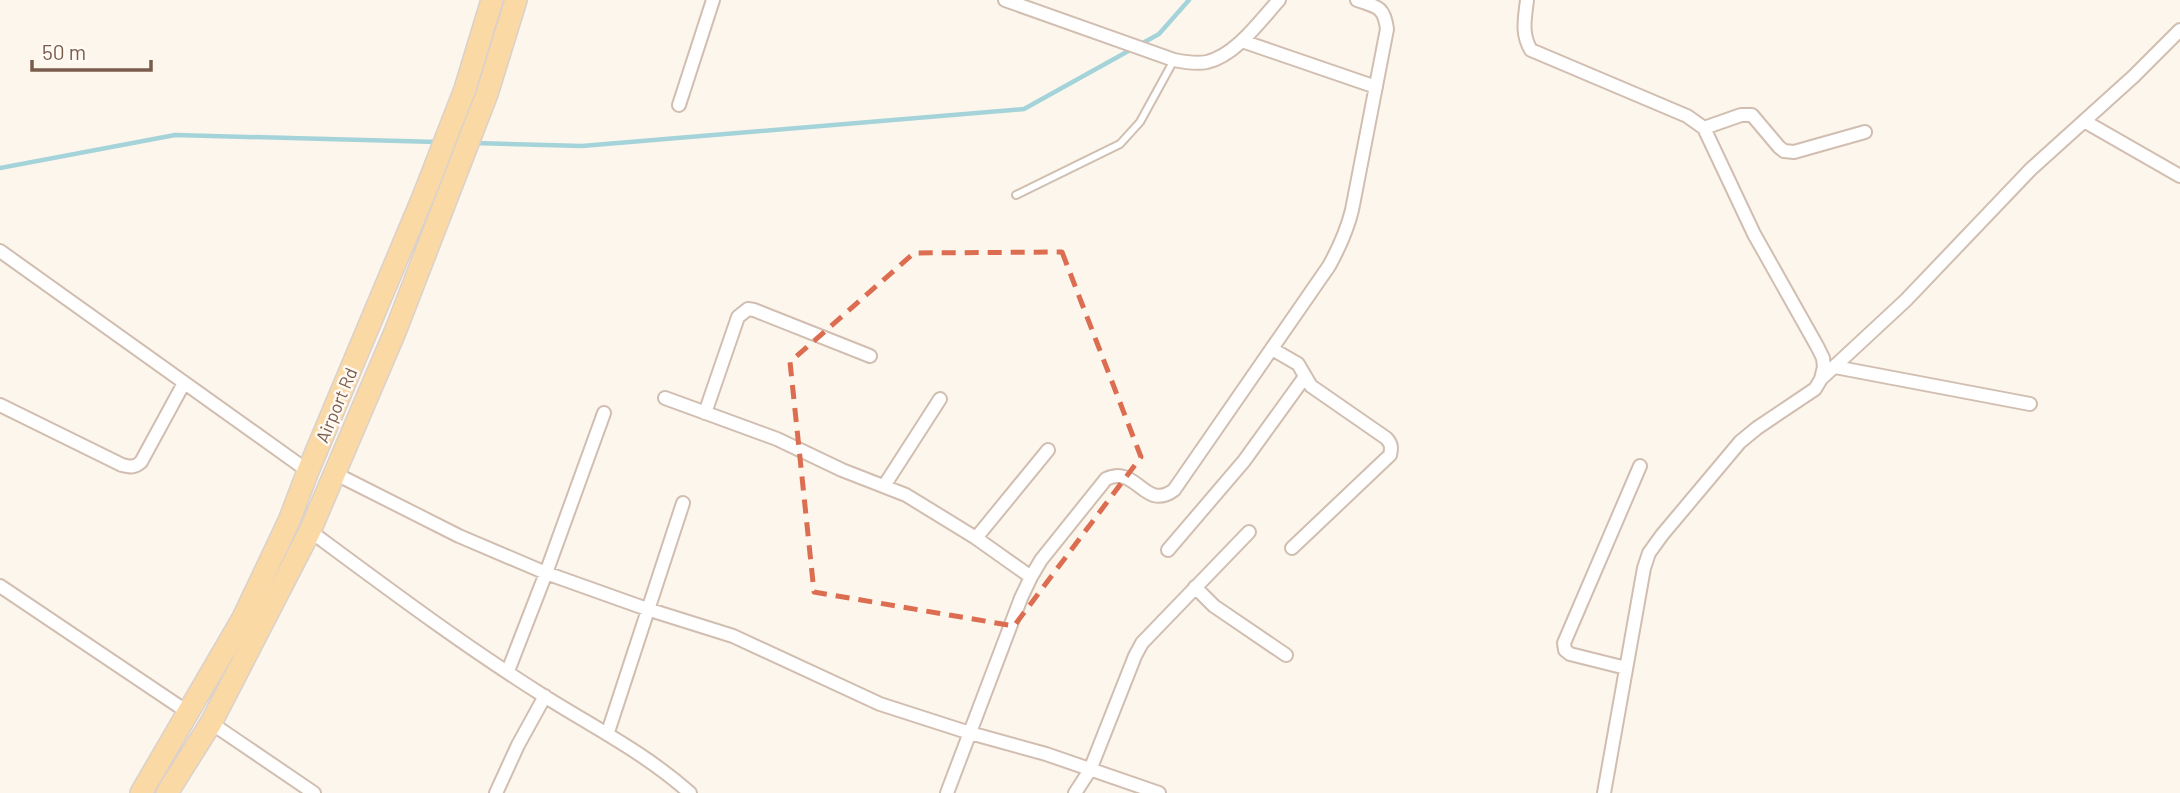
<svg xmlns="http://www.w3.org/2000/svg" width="2180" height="793" font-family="Barlow,sans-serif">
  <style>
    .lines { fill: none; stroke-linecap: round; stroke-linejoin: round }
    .stream { stroke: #a5d3da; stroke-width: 4.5 }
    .service-casing { stroke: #d1beb0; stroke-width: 10 }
    .minor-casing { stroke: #d1beb0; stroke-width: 16 }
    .primary-casing { stroke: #dad1cd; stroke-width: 24 }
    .service { stroke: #fff; stroke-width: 6 }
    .minor { stroke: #fff; stroke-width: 12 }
    .primary { stroke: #fbd9a5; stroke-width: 21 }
    .marked { fill: none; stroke: #dc6d51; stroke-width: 5; stroke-dasharray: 14 9; stroke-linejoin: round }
    .labels { text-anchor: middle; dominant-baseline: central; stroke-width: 5; stroke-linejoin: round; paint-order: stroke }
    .street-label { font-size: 18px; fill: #7a5c4d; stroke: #fffaf3 }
  </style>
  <rect width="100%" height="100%" fill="#fdf6ec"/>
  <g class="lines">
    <!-- stream -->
    <path class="stream" d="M474 143 582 146 1024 109 1159 34 1189 0
      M0 168 175 135 437 142"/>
    <!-- service casing -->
    <g class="service-casing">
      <path id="service" d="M1016 195 1120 144 1140 122 1174 60"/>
    </g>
    <!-- minor casing -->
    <g class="minor-casing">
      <path id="minor" d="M1005 0 1174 60C1184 62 1197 64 1207 62 1236 55 1260 21 1279 0
        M1527 0C1525 18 1521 34 1531 50L1687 116 1704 128 1754 234 1817 346 1823 358 1824 367 1821 379 1815 389 1757 428 1740 442 1662 535 1649 553 1644 568 1604 793
        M1242 41 1376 87
        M679 105 713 0
        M2084 121 2180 176
        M1704 128 1741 115H1752L1779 147 1784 151 1794 152 1865 132
        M0 251 308 471
        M1272 349 1298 364 1311 386 1386 438C1391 443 1392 447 1390 455L1292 548
        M1835 367 2030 404
        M1822 378 1906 300 2031 169 2134 76 2180 30
        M665 398 777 439 842 470 906 495 976 538 1031 577
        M0 405 122 465C130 467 134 468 141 462L184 383
        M705 413 738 317 748 309 754 310 870 356
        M334 473 459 536 546 573 647 609 733 636 880 704 970 733 1046 754 1159 793
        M884 486 940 399
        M310 531C387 588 463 645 544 696 595 728 645 753 690 793
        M976 538 1048 450
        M1168 550 1244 461 1304 378
        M0 586 189 713
        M1195 587 1214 606 1286 655
        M1626 668 1570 654 1565 650 1564 643 1640 466
        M508 671 546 573 604 413
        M211 723 314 793
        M608 732 683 503
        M496 793 518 745 545 696
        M947 793 1021 598 1031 577 1041 560 1106 479C1137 464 1144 512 1174 490L1329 266C1339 248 1347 230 1352 210L1387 29C1384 6 1377 7 1357 0
        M1075 793 1090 770 1135 656 1142 643 1249 532"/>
    </g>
    <!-- primary casing -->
    <g class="primary-casing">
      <path id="primary" d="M141 793 243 618 289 521 308 471 423 197 465 89 492 0
        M167 793 211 723 310 531 395 332 487 94 516 0"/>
    </g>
    <!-- service -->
    <use href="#service" class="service"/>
    <!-- minor -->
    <use href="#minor" class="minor"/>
    <!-- primary -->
    <use href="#primary" class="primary"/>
  </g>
  <!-- marked area -->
  <path class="marked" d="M1062 252 1141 457 1014 626 814 592 790 362 914 253Z"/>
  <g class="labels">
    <!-- street labels -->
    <g class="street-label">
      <text transform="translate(336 405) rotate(-67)">Airport Rd</text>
    </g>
  </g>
  <!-- scale -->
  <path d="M32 60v10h119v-10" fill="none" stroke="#7a5c4d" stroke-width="3.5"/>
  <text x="42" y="60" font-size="21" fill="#7a5c4d" stroke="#fffaf3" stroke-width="5" paint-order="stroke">50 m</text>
</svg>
